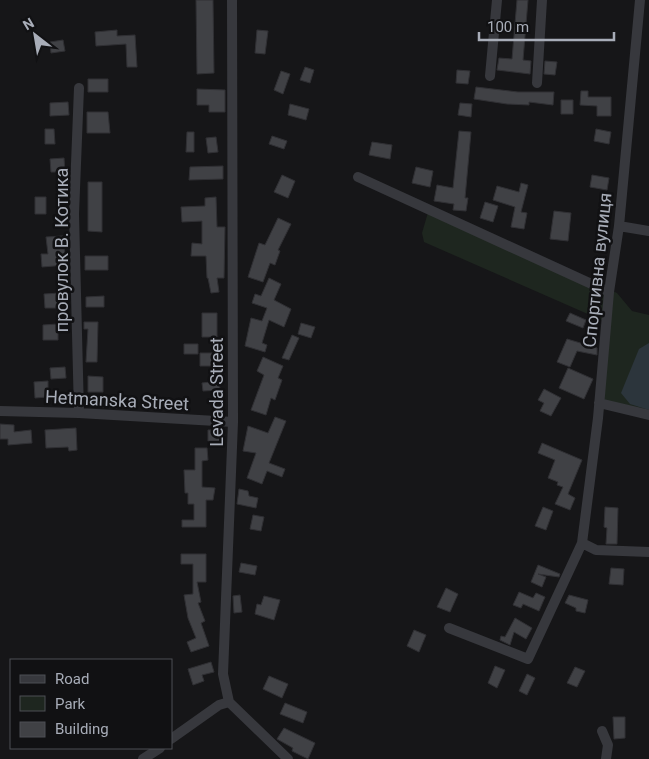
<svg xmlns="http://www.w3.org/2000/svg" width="649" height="759" font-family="Roboto,sans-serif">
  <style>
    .green { fill: #1e261f }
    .water { fill: #2c353c }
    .building { fill: #404145; stroke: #303034 }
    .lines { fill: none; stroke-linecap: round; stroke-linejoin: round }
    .minor { stroke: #37383d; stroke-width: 10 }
    .labels { text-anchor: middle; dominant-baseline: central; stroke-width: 5; stroke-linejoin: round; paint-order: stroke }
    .street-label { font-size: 18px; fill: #a8adb8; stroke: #111113 }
  </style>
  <rect width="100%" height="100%" fill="#161618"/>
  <!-- green -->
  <path class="green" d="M429 209 617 293 632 311 649 315V415L599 403 606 322 424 242 422 233Z"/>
  <!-- water -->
  <path class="water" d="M649 343V410L630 404 621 393 639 349Z"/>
  <!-- building -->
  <path class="building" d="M196 0H213L214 73 197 74Z
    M517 0H528L523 60 531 61 530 74 497 70 499 58 512 59Z
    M117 30V36L135 35 137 67H127L126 44 96 46 95 32Z
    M257 30 268 31 265 54 255 53Z
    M63 40 65 51 51 53 50 42Z
    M545 61 557 62 555 75 544 74Z
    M305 67 314 70 310 83 300 80Z
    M457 70 470 71 468 84 456 83Z
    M281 71 290 74 283 94 274 90Z
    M88 79H108V92H88Z
    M476 87 518 92H554L553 105 529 102V105L507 104 474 99Z
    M197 89 225 90V112H209V105H197Z
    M581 91H588V97H611V116H597V106L580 105Z
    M561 100H573V114H561Z
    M68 102 69 115 50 116V103Z
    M460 103 472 104 471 117 458 115Z
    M290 104 309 109 306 120 288 115Z
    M87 112H108L110 133H87Z
    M45 129H54L55 144H45Z
    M596 129 611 132 609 144 594 141Z
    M459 131 471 132 465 198H468L466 211 453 210 454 204 434 201 437 185 453 188Z
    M187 132H194V152H186Z
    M272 136 287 141 284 149 269 144Z
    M216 137 218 152 208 153 206 138Z
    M372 142 392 145 390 159 369 155Z
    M64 158 65 172H51L50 159Z
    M223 166V179L189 180 190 167Z
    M416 167 433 171 430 187 412 183Z
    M282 175 295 181 288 198 274 192Z
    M592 175 609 178 607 190 590 187Z
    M88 182H102V232L88 231Z
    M521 183 528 185 521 212 527 213 524 229 511 227 515 207 493 200 497 186 519 192Z
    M35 197H46V214H35Z
    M216 197 217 227H225L224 278H217L219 292 211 293 208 278H207L206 256H191L192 243 202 244V221L182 222 181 207 205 206V198Z
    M485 202 498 206 493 222 480 218Z
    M554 211 571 213 568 241 550 239Z
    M278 218 291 224 278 250 280 251 275 265 270 263 263 282 248 277 259 243 265 245Z
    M63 236 66 265 42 267 41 254H48L46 237Z
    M85 256H108V270H85Z
    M269 278 281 284 274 300 291 309 284 327 269 320 262 343 267 345 265 352 245 346 251 318 262 321 267 308 252 303 255 294 261 296Z
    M61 293 62 308H45L44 294Z
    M104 296V307H86V297Z
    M202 313H217V337H202Z
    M570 313 586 320 583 328 566 321Z
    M84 322H98L97 362H86L88 329H84Z
    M301 323 315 327 311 338 298 334Z
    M58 324V340H43V325Z
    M292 335 299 338 289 360 282 358Z
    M567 339 597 348V355L577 351 570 367 557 362Z
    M184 344H198V354H184Z
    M200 353H216V366H200Z
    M263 357 283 366 278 378 282 380 275 400 271 398 266 415 251 410 264 375 257 371Z
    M65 367 66 378 51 379 50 368Z
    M568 368 593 379 584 399 559 388Z
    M88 376 103 377V392H88Z
    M48 381V397L35 398 34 382Z
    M219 381 220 390 203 391 202 383Z
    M544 389 561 398 551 416 540 411 544 403 538 400Z
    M98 400 120 401 119 408 97 407Z
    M275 417 286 421 269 463 285 469 282 477 267 471 262 484 247 478 256 453 243 451 248 426 268 433Z
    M0 424 14 425V432L31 430 32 443 8 445V439H0Z
    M76 428 77 450 69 451 68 447 46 448 45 430Z
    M208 430H224V441H208Z
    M542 443 582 460 568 494 575 498 570 510 555 504 563 487 557 485 558 482 548 478 555 460 538 453Z
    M195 448H207L208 460 202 461V487L215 488 213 500H206V527H182V520H194V504H188V493H185L184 470H195Z
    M239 489 248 491 249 496 258 498 256 508 237 504Z
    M543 507 553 511 546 530 535 526Z
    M605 507 618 508 617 544H606L607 528 604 527Z
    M253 515 264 517 261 531 250 529Z
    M181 554H206V582H197L201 602 198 603 205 621 201 623 209 646 191 652 187 642 196 638 188 618 184 595 193 594V564H181Z
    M241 563 257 566 255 575 239 572Z
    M538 565 560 574 559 577 538 574 546 577 542 587 531 582Z
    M611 568 624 569 623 585 609 584Z
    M446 588 458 594 450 612 437 607Z
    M519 592 533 598 536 593 545 597 539 611 523 604 521 608 513 605Z
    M240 595 242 612 234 613 233 596Z
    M569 595 588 600 585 613 576 611V608L565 603Z
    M264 596 280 600 274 620 255 614 257 604 261 605Z
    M515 618 532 628 526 639 514 632 510 645 500 640 501 636 505 637Z
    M414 630 426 635 419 652 407 646Z
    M211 662 214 672 202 675 204 681 193 685 188 669Z
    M495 666 505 670 497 688 488 683Z
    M575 667 585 671 577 687 567 683Z
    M527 674 535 678 527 695 519 691Z
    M269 676 288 684 282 698 263 689Z
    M285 703 307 712 303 723 280 714Z
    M613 717H625V738L614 739Z
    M284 728 315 743 308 759 292 751 293 748 277 739Z"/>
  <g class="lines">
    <!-- minor -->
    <path class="minor" d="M232 0 233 422 223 674 229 702 288 759
      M490 76 497 0
      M537 83 542 0
      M79 88 74 214 79 413
      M358 177 609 292
      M619 226 649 231
      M599 403 649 415
      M0 411 79 413 233 422
      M582 543 596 550 649 552
      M449 628 528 659 582 543 598 418 609 292 619 226 640 0
      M602 731 608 745 606 759
      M171 739 219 705 229 702
      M143 759 160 748"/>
  </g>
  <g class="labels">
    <!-- street labels -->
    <g class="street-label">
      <text transform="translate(61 250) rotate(-90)">провулок В. Котика</text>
      <text transform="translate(597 270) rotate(-84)">Спортивна вулиця</text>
      <text transform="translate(216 392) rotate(-90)">Levada Street</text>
      <text transform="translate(117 400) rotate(3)">Hetmanska Street</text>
    </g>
  </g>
  <!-- legend -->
  <rect x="10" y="659" width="162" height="90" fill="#111113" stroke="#4d4f55"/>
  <rect x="20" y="675" width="25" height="8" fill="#37383d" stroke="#4d4f55"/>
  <text x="55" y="684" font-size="15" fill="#a8adb8">Road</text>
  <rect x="20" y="696" width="25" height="15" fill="#1e261f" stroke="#4d4f55"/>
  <text x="55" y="709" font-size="15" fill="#a8adb8">Park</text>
  <rect x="20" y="722" width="25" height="15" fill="#404145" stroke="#4d4f55"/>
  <text x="55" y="734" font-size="15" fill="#a8adb8">Building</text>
  <!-- north arrow -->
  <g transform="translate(35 35) rotate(329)" stroke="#111113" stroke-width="4" paint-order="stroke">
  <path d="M0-4L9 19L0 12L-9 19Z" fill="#a8adb8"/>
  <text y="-8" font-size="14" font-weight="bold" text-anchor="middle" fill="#a8adb8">N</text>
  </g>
  <!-- scale -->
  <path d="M479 32v8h135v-8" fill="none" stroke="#a8adb8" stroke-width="2.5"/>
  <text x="487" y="32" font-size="15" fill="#a8adb8" stroke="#111113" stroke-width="4" paint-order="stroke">100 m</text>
</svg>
